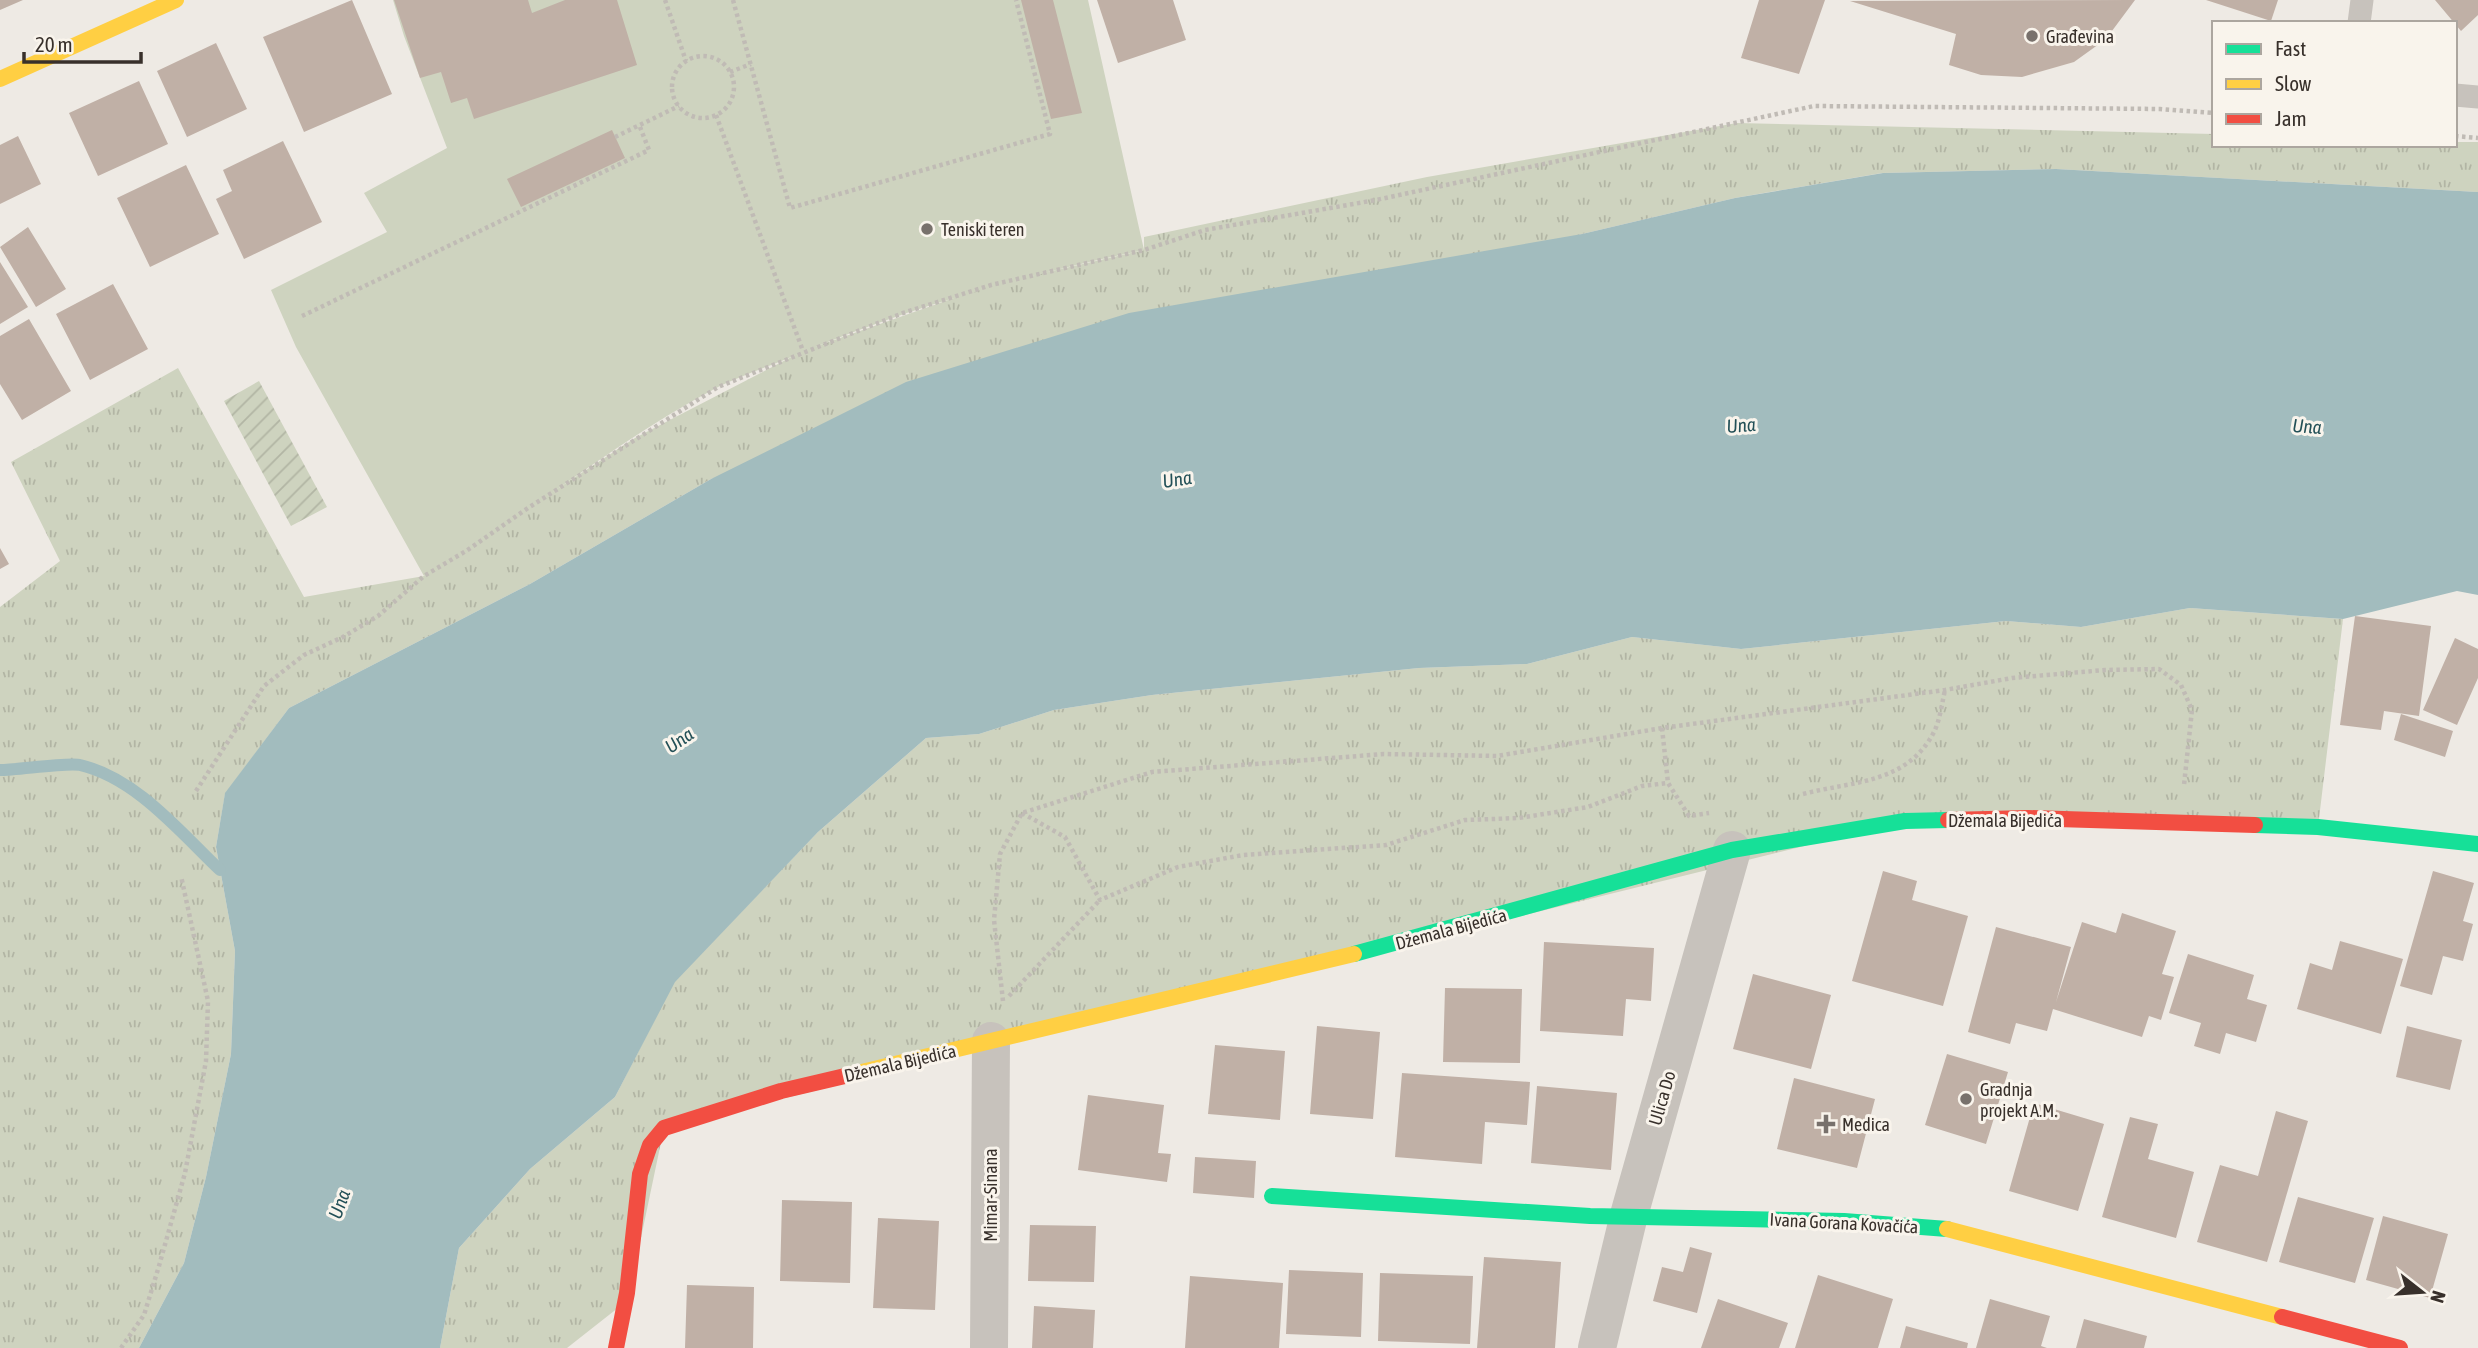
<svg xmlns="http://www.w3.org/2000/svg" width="2478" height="1348" font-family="'Asap Condensed',sans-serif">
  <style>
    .grass { fill: url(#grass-tufts) }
    .garden { fill: url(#garden-furrows) }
    .pitch { fill: #ced3bf }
    .water { fill: #a2bcbe }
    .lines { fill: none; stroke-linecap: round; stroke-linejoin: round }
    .stream { stroke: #a2bcbe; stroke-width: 12 }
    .building { fill: #c0b0a6 }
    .path { stroke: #c0bbb5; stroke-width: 4.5; stroke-dasharray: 3.5 3.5; stroke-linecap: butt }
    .lane { stroke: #c7c2bc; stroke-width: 23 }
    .street { stroke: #c7c2bc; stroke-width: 38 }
    .fast { stroke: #16e098; stroke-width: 16 }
    .slow { stroke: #ffcf43; stroke-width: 16 }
    .jam { stroke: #f24e42; stroke-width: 16 }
    .poi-dot { fill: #78716c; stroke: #f9f4ec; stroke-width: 2.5 }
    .labels { text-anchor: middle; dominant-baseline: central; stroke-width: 6; stroke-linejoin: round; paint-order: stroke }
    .poi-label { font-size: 18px; fill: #38302b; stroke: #f9f4ec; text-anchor: start }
    .street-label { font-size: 18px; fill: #38302b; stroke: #f9f4ec }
    .water-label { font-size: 19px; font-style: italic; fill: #235057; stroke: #f9f4ec }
  </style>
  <defs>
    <pattern id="grass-tufts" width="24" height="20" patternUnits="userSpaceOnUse" patternTransform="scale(1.75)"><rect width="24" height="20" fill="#ced3bf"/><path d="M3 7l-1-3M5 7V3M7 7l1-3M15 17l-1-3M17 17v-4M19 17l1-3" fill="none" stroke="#b2b5a4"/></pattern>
    <pattern id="garden-furrows" width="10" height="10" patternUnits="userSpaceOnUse" patternTransform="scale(1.75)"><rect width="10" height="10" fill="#ced3bf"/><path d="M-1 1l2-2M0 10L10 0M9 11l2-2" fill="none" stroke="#b2b5a4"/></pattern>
  </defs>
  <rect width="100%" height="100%" fill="#eeeae4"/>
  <!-- grass -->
  <path class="grass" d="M1737 123 2214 134V145H2455V142H2478V192L2056 169 1882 173 1735 198 1582 234 711 479 530 584 289 708 225 794 216 847 235 951 231 1054 206 1177 184 1263 139 1348H0V607L60 561 11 462 178 368 304 597 424 576 635 438 803 351 991 285 1144 250V237L1427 177Z
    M2190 608 2343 619 2318 827 1905 821 664 1128 628 1300 567 1348H440L459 1248 530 1169 615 1097 674 982 818 832 926 738 979 734 1054 710 1152 695 1419 668 1527 664 1632 637 1741 649 2006 621 2081 627Z"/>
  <!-- garden -->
  <path class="garden" d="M259 381 327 507 291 526 224 401Z"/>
  <!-- pitch -->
  <path class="pitch" d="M393 0H1088L1144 250C1024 275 909 307 796 355 770 366 743 375 718 387 616 440 524 519 424 576L296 347 271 290 387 232 364 193 447 148 404 36Z"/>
  <!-- water -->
  <path class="water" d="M2056 169 2478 192V595L2457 591 2343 619 2190 608 2081 627 2006 621 1741 649 1632 637 1527 664 1419 668 1152 695 1054 710 979 734 926 738 818 832 675 982 615 1097 530 1169 459 1248 440 1348H139L184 1263 206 1177 231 1054 235 951 216 847 225 793 289 708 530 584 711 479 906 382 1129 313 1582 234 1735 198 1883 173Z"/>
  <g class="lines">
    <!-- stream -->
    <path class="stream" d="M0 770C17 770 69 762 80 765 136 778 180 832 220 870"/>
  </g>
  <!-- building -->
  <path class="building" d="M0 0H23L0 10Z
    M352 0 392 94 304 132 263 37Z
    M394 0H528L532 13 565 0H617L637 65 474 119 467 98 451 103 441 72 420 78Z
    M1021 0H1053L1082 113 1051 119Z
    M1097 0H1173L1186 40 1118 63Z
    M1759 0H1825L1799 74 1741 58Z
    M2135 0 2106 39 2074 62 2022 77 1981 75 1949 65 1956 34 1850 1Z
    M2206 0H2278L2271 21Z
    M2435 0H2478V15L2461 31Z
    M216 43 247 109 187 137 157 71Z
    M139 81 168 144 98 176 69 113Z
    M612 130 625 158 521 207 507 179Z
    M18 136 41 184 0 204V145Z
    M283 141 322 222 244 259 216 199 232 191 223 170Z
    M186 165 219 234 150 267 117 198Z
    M28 227 66 289 36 307 0 247Z
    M0 262 28 307 0 324Z
    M113 284 148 349 90 380 56 314Z
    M29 319 71 391 22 420 0 384V336Z
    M0 548 9 564 0 569Z
    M2355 616 2431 626 2419 716 2384 711 2381 730 2340 725Z
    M2455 638 2478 649V678L2457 725 2423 710Z
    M2401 714 2453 731 2445 757 2394 740Z
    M1883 871 1917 881 1912 900 1968 916 1943 1006 1852 981Z
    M2433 871 2474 883 2463 921 2473 924 2463 961 2443 956 2432 995 2400 986Z
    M2122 913 2176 931 2162 974 2174 977 2161 1020 2149 1016 2142 1037 2053 1009 2047 1031 2016 1023 2010 1044 1968 1032 1996 927 2071 947 2056 1002 2082 922 2116 933Z
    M2340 941 2403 959 2381 1034 2297 1009 2310 963 2332 970Z
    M1544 942 1654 948 1651 1001 1626 999 1623 1036 1540 1031Z
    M2188 954 2254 975 2247 999 2267 1005 2256 1042 2226 1033 2220 1054 2194 1046 2201 1023 2169 1013Z
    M1753 974 1831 995 1811 1069 1733 1049Z
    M1445 988 1522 989 1520 1063 1443 1062Z
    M1317 1026 1380 1032 1373 1119 1310 1114Z
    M2407 1026 2462 1040 2450 1090 2396 1077Z
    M1215 1045 1285 1051 1280 1120 1208 1114Z
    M1947 1054 2008 1072 1986 1144 1925 1125Z
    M1402 1073 1530 1082 1527 1125 1485 1122 1482 1164 1395 1157Z
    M1794 1078 1875 1099 1857 1168 1777 1149Z
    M1537 1086 1617 1093 1611 1170 1531 1163Z
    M1088 1095 1164 1105 1158 1153 1171 1154 1167 1182 1078 1170Z
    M2034 1103 2104 1124 2078 1211 2009 1191Z
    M2276 1111 2308 1121 2267 1262 2197 1242 2220 1165 2258 1176Z
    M2130 1117 2158 1124 2148 1159 2194 1172 2176 1238 2102 1217Z
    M1195 1157 1256 1161 1254 1198 1193 1193Z
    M2298 1197 2374 1218 2355 1283 2279 1262Z
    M782 1200 852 1202 850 1283 780 1281Z
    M2383 1216 2448 1234 2430 1298 2366 1280Z
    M878 1218 939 1221 935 1310 873 1308Z
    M1030 1225 1096 1226 1094 1282 1028 1281Z
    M1690 1247 1712 1253 1697 1313 1653 1301 1662 1267 1683 1272Z
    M1484 1257 1561 1262 1555 1348H1477Z
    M1289 1270 1363 1273 1361 1337 1286 1334Z
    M1380 1273 1473 1276 1470 1344 1378 1341Z
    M1818 1275 1893 1299 1878 1348H1795Z
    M1190 1276 1283 1283 1279 1348H1185Z
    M687 1285 754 1287 753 1348H685Z
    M1718 1299 1788 1323 1779 1348H1701Z
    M1990 1299 2050 1316 2041 1346 2047 1348H1976Z
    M1034 1306 1095 1310 1093 1348H1032Z
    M2084 1319 2147 1336 2144 1348H2076Z
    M1906 1326 1968 1343 1967 1348H1900Z"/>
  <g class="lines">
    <!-- path -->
    <path class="path" d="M665 0 686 61
      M733 0 790 208 1050 134 1016 0
      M672 87a31 31 0 1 1 62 0a31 31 0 1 1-62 0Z
      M730 72 751 64
      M716 115 803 351
      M2455 136 2478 138
      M615 137 679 106
      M302 316 649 150 640 127
      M1662 728 1668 783 1689 816 1709 813
      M196 791 264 686 304 655 343 637 378 616 424 576 466 551 528 508 718 387 903 313 991 285 1144 250 1205 230 1376 200 1814 106 2160 109 2214 113
      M1803 794C1853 781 1907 784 1934 732 1940 720 1942 703 1945 690
      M1022 813 1065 837 1100 900 1178 867 1243 855 1386 845 1465 820 1519 818 1588 807 1642 786 1668 783
      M1009 996 1100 900
      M1003 1001 994 920 1000 854 1022 813 1152 772 1384 754 1497 756 1662 728 1945 690 2012 678 2105 670 2159 669 2181 685 2192 710 2184 785
      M121 1348 144 1315 159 1266 185 1173 206 1061 208 1001 181 876"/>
    <!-- lane -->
    <path class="lane" d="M2359 23 2362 0
      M2455 95 2478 97"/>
    <!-- street -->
    <path class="street" d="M989 1348 991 1041
      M1597 1348 1629 1215 1732 850"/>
    <!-- fast -->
    <path class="fast" d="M2255 825 2318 827 2478 844
      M1354 954 1732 850 1905 821 1948 820
      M1272 1196 1590 1216 1844 1221 1947 1229"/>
    <!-- slow -->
    <path class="slow" d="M0 79 176 0
      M845 1076 1354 954
      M1947 1229 2282 1317"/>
    <!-- jam -->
    <path class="jam" d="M1948 820 2028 818 2255 825
      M2282 1317 2400 1348
      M616 1348 627 1293 640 1174 650 1145 664 1128 781 1091 845 1076"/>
  </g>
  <!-- markers -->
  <g class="poi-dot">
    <circle cx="2032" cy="36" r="7"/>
    <circle cx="927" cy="229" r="7"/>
    <circle cx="1966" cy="1099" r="7"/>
    <path d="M1822.5 1113.5h7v7h7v7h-7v7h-7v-7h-7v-7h7z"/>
  </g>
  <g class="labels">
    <!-- poi labels -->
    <g class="poi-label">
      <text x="2046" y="36">Građevina</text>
      <text x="941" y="229">Teniski teren</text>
      <text x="1980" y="1089">Gradnja<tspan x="1980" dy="21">projekt A.M.</tspan></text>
      <text x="1842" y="1124">Medica</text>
    </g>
    <!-- street labels -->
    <g class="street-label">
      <text x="2005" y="820">Džemala Bijedića</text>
      <text transform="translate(1451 929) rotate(-15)">Džemala Bijedića</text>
      <text transform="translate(900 1063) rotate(-13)">Džemala Bijedića</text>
      <text transform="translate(1662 1098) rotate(-74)">Ulica Do</text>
      <text transform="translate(990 1195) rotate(-90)">Mimar-Sinana</text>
      <text transform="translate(1844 1223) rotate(3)">Ivana Gorana Kovačića</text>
    </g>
    <!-- water labels -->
    <g class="water-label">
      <text transform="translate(1741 425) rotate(-4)">Una</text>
      <text transform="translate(2307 426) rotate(4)">Una</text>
      <text transform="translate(1177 479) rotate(-8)">Una</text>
      <text transform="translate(679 740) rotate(-34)">Una</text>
      <text transform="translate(339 1204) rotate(-70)">Una</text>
    </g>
  </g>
  <!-- legend -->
  <rect x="2212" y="21" width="245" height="126" fill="#f9f4ec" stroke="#aca69f" stroke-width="2"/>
  <rect x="2226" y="44" width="35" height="10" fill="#16e098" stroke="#aca69f" stroke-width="2"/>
  <text x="2275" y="56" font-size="21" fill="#38302b">Fast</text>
  <rect x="2226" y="79" width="35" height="10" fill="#ffcf43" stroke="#aca69f" stroke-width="2"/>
  <text x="2275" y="91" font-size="21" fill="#38302b">Slow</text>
  <rect x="2226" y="114" width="35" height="10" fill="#f24e42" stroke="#aca69f" stroke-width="2"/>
  <text x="2275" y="126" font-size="21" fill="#38302b">Jam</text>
  <!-- north arrow -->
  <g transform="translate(2422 1292) rotate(107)" stroke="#f9f4ec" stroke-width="5" paint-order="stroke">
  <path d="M0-5L12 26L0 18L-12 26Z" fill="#38302b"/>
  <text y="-10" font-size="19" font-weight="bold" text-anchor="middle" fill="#38302b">N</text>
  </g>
  <!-- scale -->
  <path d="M24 52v10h117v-10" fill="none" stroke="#38302b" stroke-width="3.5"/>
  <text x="35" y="52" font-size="21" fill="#38302b" stroke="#f9f4ec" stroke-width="5" paint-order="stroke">20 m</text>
</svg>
